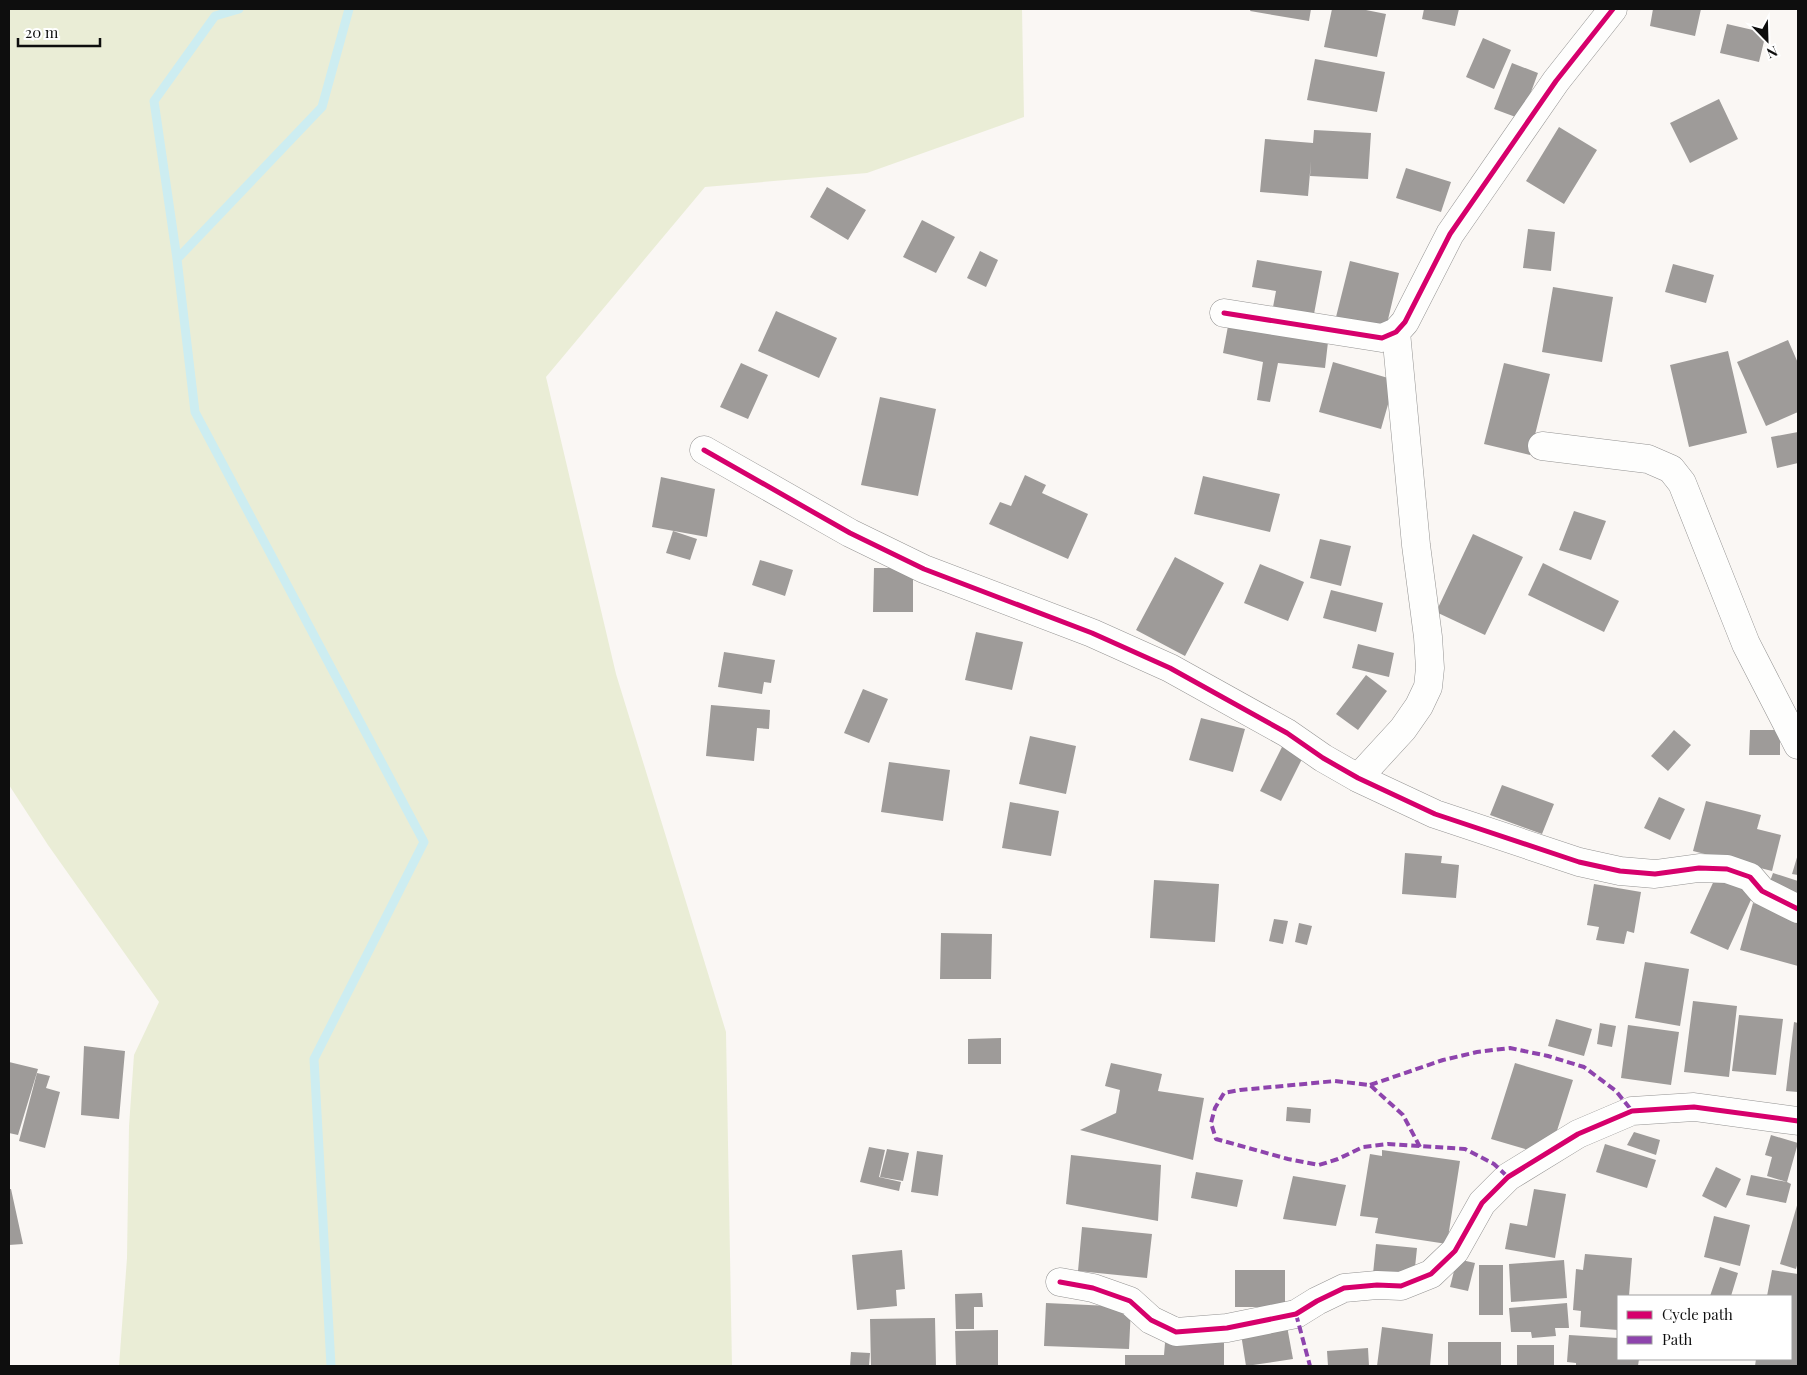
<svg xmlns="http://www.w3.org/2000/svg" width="1807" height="1375" font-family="'Playfair Display',serif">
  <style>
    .green { fill: #eaedd6 }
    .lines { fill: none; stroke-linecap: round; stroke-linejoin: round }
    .stream { stroke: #cdedf1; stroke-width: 9 }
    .building { fill: #9e9b99 }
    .street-casing { stroke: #949392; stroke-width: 29 }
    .street { stroke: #fefefd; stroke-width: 28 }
    .quiet { stroke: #8e44ad; stroke-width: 4; stroke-dasharray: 8 4; stroke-linecap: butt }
    .cycleway-casing { stroke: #fff; stroke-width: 8 }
    .cycleway { stroke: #d6006c; stroke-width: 5 }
  </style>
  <rect width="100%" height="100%" fill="#faf7f4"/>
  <!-- green -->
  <path class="green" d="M9 9H1022L1024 117 867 173 705 187 546 377 616 674 726 1032 732 1366H119L127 1258 129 1126 134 1055 159 1002 48 845 9 785Z"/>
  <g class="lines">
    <!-- stream -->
    <path class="stream" d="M239 9 215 16 154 101 177 259 195 412 424 842 314 1059 331 1366
      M177 259 322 107 349 9"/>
  </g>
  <!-- building -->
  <path class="building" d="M1251 9H1311L1309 21 1250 11Z
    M1332 9H1361L1386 14 1377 57 1324 47Z
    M1424 9H1459L1455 26 1422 19Z
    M1653 9H1701L1695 36 1650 26Z
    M1727 24 1766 33 1759 62 1720 53Z
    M1483 38 1511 50 1494 89 1466 77Z
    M1315 59 1385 72 1377 112 1307 100Z
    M1512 63 1538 73 1521 119 1494 109Z
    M1719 99 1738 139 1690 163 1670 123Z
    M1559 127 1597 150 1564 204 1526 181Z
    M1314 130 1371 133 1368 179 1310 176 1311 161 1308 196 1260 192 1265 139 1313 143Z
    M1406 168 1451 182 1441 212 1396 198Z
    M827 187 866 210 848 240 810 217Z
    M922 220 955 237 936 273 903 257Z
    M1528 229 1555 232 1551 271 1523 268Z
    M980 251 998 260 986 287 967 278Z
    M1257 260 1322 271 1314 314 1273 307 1276 291 1252 287Z
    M1350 261 1399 273 1386 328 1336 317Z
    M1673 264 1714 275 1706 303 1665 292Z
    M1553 287 1613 297 1602 362 1542 352Z
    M776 311 837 338 819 378 758 351Z
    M1228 326 1328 342 1325 368 1278 363 1270 402 1257 400 1263 362 1223 353Z
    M1788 340 1798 363V412L1766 426 1737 362Z
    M1728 351 1747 433 1689 447 1670 365Z
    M1333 362 1395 380 1381 429 1319 412Z
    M741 363 768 375 748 419 720 407Z
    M1504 363 1550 374 1530 455 1484 444Z
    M880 397 936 409 918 496 861 485Z
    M1798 432V463L1777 468 1771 437Z
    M1025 475 1046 485 1042 493 1088 514 1068 559 989 524 1000 502 1011 506Z
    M1203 476 1280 494 1270 532 1194 514Z
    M661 477 715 489 707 537 652 527Z
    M1574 511 1606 521 1591 560 1559 550Z
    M673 531 697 539 690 560 666 553Z
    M1473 534 1523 557 1485 635 1436 612Z
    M1320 539 1351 546 1341 586 1310 578Z
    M1175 557 1224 583 1185 656 1136 630Z
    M760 560 793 570 785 596 752 585Z
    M1543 563 1619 601 1604 632 1528 595Z
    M1260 564 1304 582 1288 621 1244 603Z
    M874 568H913V612H873Z
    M1331 590 1383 603 1376 632 1323 618Z
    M976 632 1023 642 1012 690 965 680Z
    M1358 644 1394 653 1389 677 1352 668Z
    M724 652 775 660 771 683 764 682 762 694 718 687Z
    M1366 675 1387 691 1358 730 1336 714Z
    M863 689 888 699 869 743 844 733Z
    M711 705 770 710 769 729 757 728 754 761 706 756Z
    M1201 718 1245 729 1233 772 1189 760Z
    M1674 730 1691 745 1668 771 1651 756Z
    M1750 730H1780V755H1749Z
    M1030 736 1076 746 1066 794 1019 784Z
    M1283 745 1304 755 1281 801 1260 791Z
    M889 762 950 770 943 821 881 812Z
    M1502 785 1554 804 1542 834 1490 815Z
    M1659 797 1685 809 1670 840 1644 828Z
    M1706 801 1761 815 1757 829 1781 835 1772 871 1693 851Z
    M1010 802 1059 811 1051 856 1002 848Z
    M1405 853 1442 856 1441 863 1459 865 1456 898 1402 894Z
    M1798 854V875L1792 874Z
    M1773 873 1798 881V895L1769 884Z
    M1717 874 1755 891 1728 950 1690 933Z
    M1154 880 1219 884 1215 942 1150 938Z
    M1594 884 1641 892 1634 933 1627 931 1624 944 1596 940 1599 927 1587 925Z
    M1753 903 1798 916V966L1740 950Z
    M1274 919 1288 921 1283 944 1269 941Z
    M1299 923 1312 926 1307 945 1295 942Z
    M941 933 992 934 991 979H940Z
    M1645 962 1689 969 1680 1026 1635 1018Z
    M1693 1001 1737 1006 1729 1077 1684 1072Z
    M1739 1015 1783 1019 1776 1075 1732 1071Z
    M1556 1019 1592 1029 1584 1056 1548 1046Z
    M1794 1022 1798 1023V1092L1786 1091Z
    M1600 1023 1616 1026 1612 1047 1597 1044Z
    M1628 1025 1679 1032 1671 1085 1621 1078Z
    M1001 1038V1064H968V1039Z
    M84 1046 125 1051 119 1119 81 1115Z
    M9 1062 38 1069 18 1135 9 1133Z
    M1111 1063 1162 1074 1158 1091 1204 1098 1193 1160 1080 1130 1116 1113 1120 1090 1105 1086Z
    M1515 1063 1573 1080 1549 1156 1491 1139Z
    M37 1073 50 1076 46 1088 60 1092 45 1148 19 1141Z
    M1287 1107 1311 1109 1310 1123 1286 1121Z
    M1634 1132 1660 1140 1656 1155 1627 1145Z
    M1771 1135 1798 1143 1787 1182 1791 1184 1786 1203 1746 1195 1751 1175 1787 1182 1767 1176 1772 1157 1765 1155Z
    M1605 1144 1656 1160 1647 1188 1596 1172Z
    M869 1147 885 1150 879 1177 901 1182 899 1191 860 1182Z
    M887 1149 909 1153 903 1181 880 1177Z
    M1382 1150 1460 1161 1447 1244 1375 1233 1378 1218 1360 1216 1370 1154 1382 1156Z
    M917 1151 943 1155 938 1196 911 1192Z
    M1071 1155 1161 1165 1158 1221 1066 1204Z
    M1716 1167 1741 1179 1726 1208 1702 1196Z
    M1196 1172 1243 1180 1237 1207 1191 1198Z
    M1293 1176 1346 1185 1336 1226 1283 1219Z
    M9 1189H11L23 1244 9 1245Z
    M1534 1189 1566 1194 1555 1258 1505 1249 1510 1223 1527 1226Z
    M1798 1202V1262L1796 1269 1780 1264Z
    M1714 1216 1750 1225 1740 1266 1704 1257Z
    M1082 1227 1152 1234 1147 1278 1078 1271Z
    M1376 1244 1417 1248 1414 1277 1373 1274Z
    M902 1250 905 1289 896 1290 897 1306 857 1310 852 1255Z
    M1585 1254 1632 1258 1629 1296H1618V1330L1580 1327 1581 1311 1573 1310 1576 1269 1583 1270Z
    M1457 1259 1475 1263 1468 1291 1450 1287Z
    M1564 1260 1567 1298 1511 1302 1509 1264Z
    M1479 1265H1503V1315H1479Z
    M1720 1267 1738 1273 1731 1296H1710Z
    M1235 1270H1285V1307H1235Z
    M1772 1270 1798 1274V1366H1755L1756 1359H1791V1296H1767Z
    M982 1293 983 1307H974V1329H956L955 1294Z
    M1046 1303 1131 1307 1129 1349 1044 1346Z
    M1567 1303 1569 1328H1555L1556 1336 1532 1338 1531 1332H1511L1509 1308Z
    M935 1318 936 1366H871L870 1319Z
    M1287 1326 1293 1359 1246 1366 1241 1334Z
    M1382 1327 1433 1334 1430 1366H1377Z
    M998 1330V1366H956L955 1331Z
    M1569 1335 1618 1338V1359H1639L1638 1366H1576V1363L1567 1362Z
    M1448 1342H1501V1366H1448Z
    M1165 1343H1224V1366H1125V1355H1164Z
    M1517 1345H1554V1366H1517Z
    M1368 1348 1369 1366H1328L1327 1351Z
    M851 1352 870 1353 869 1366H850Z"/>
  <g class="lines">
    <!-- street casing -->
    <g class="street-casing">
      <path id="street" d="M1224 313 1382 338 1396 332 1405 322 1450 234 1556 81 1613 9
        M1542 446 1648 459 1671 469 1682 483 1746 644 1798 745
        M704 450 850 533 924 569 1092 633 1170 668 1287 733 1323 758 1358 778 1435 814 1579 862 1620 871 1655 874 1699 868 1727 869 1750 877 1762 891 1798 909
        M1358 778 1403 729 1419 706 1428 687 1430 668 1428 637 1416 545 1396 332
        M1060 1282 1093 1288 1130 1301 1151 1320 1176 1332 1227 1328 1296 1314 1317 1301 1344 1288 1377 1285 1401 1286 1431 1274 1455 1251 1482 1203 1508 1177 1578 1134 1632 1111 1694 1107 1798 1121"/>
    </g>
    <!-- street -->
    <use href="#street" class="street"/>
    <!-- quiet -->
    <path class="quiet" d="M1370 1085 1443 1060 1477 1052 1510 1048 1548 1056 1584 1067 1616 1091 1632 1111
      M1420 1147 1403 1115 1370 1085 1335 1081 1240 1090 1224 1093 1215 1108 1211 1123 1216 1139 1288 1159 1319 1165 1338 1159 1363 1147 1388 1144 1465 1149 1494 1164 1508 1177
      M1296 1314 1310 1366"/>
    <!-- cycleway casing -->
    <g class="cycleway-casing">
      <path id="cycleway" d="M1224 313 1382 338 1396 332 1405 322 1450 234 1556 81 1613 9
        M704 450 850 533 924 569 1092 633 1170 668 1287 733 1323 758 1358 778 1435 814 1579 862 1620 871 1655 874 1699 868 1727 869 1750 877 1762 891 1798 909
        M1060 1282 1093 1288 1130 1301 1151 1320 1176 1332 1227 1328 1296 1314 1317 1301 1344 1288 1377 1285 1401 1286 1431 1274 1455 1251 1482 1203 1508 1177 1578 1134 1632 1111 1694 1107 1798 1121"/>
    </g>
    <!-- cycleway -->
    <use href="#cycleway" class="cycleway"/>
  </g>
  <!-- border -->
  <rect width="1807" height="1375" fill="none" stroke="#0e0e0e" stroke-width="20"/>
  <!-- legend -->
  <rect x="1617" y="1295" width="175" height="65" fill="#ffffff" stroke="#9f9f9f"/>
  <rect x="1627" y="1311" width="25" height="8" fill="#d6006c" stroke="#9f9f9f"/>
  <text x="1662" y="1320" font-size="15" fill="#0e0e0e">Cycle path</text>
  <rect x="1627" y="1336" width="25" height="8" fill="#8e44ad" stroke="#9f9f9f"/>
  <text x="1662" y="1345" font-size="15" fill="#0e0e0e">Path</text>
  <!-- north arrow -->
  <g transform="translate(1767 40) rotate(157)" stroke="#ffffff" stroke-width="4" paint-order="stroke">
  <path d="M0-4L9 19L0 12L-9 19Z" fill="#0e0e0e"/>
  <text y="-8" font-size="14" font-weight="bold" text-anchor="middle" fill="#0e0e0e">N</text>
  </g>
  <!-- scale -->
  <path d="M18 38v8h82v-8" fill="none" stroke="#0e0e0e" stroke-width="2.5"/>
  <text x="25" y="38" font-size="15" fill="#0e0e0e" stroke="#ffffff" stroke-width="4" paint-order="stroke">20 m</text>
</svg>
